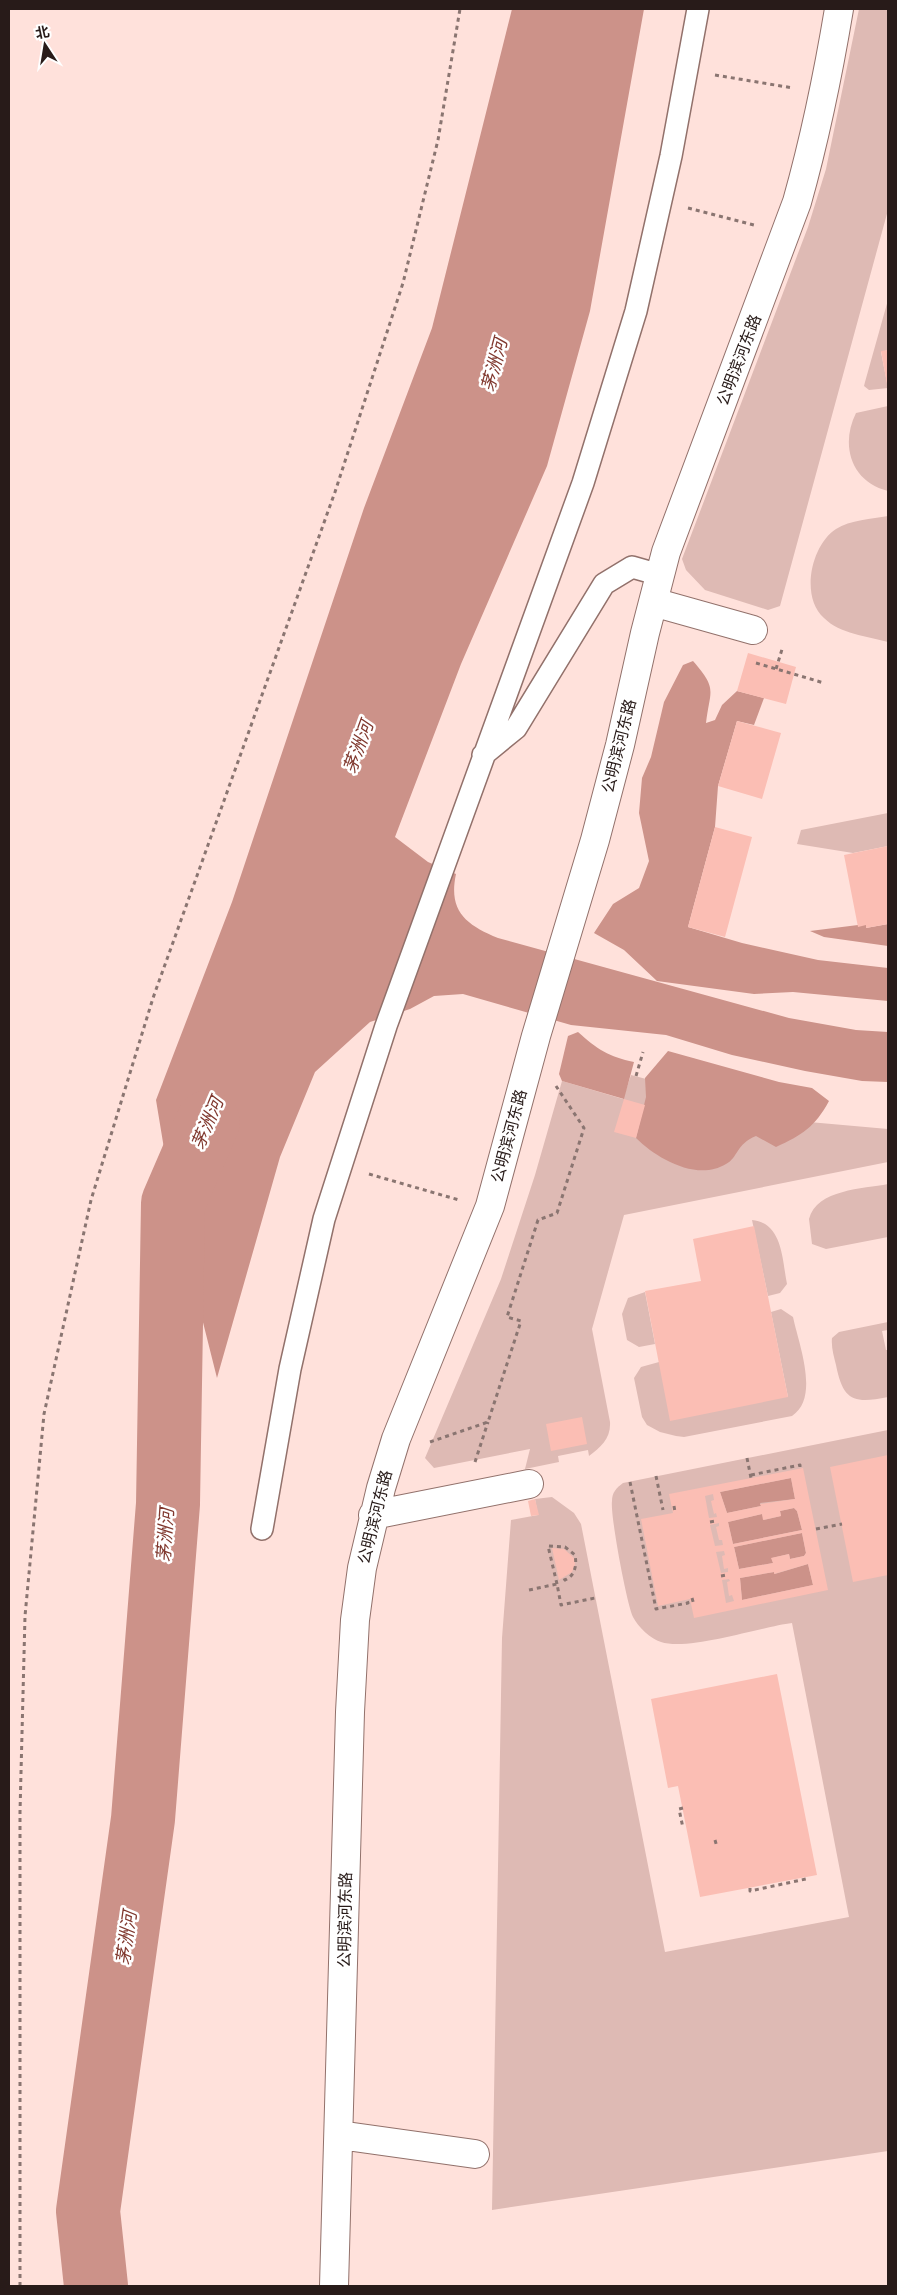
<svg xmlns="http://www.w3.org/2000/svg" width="897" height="2295" font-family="Raleway,'Noto Sans SC',sans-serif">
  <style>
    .green { fill: #debab4 }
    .forest { fill: #cd938a }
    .water { fill: #cc9289 }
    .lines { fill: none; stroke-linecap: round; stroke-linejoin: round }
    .river { stroke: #cc9289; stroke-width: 64 }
    .building { fill: #fbbeb4; fill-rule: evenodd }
    .pedestrian-casing { stroke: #92716b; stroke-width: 24 }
    .tertiary-casing { stroke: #92716b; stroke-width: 30 }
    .path { stroke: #8a7571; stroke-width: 3; stroke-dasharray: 4 4; stroke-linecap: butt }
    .pedestrian { stroke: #fff; stroke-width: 21 }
    .tertiary { stroke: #fff; stroke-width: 28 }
    .labels { text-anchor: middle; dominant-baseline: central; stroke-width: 5; stroke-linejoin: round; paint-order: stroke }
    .street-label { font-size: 16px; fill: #281b19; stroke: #fff }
    .water-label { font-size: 18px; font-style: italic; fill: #80382e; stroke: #fff }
  </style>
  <rect width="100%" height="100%" fill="#ffe1db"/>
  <!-- green -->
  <path class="green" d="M859 9H888V210L780 606 768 610 705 590 686 570 682 559 808 227 826 169Z
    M888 300V350L881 352 888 388 869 390 864 386 865 382Z
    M888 406V491C851 482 840 445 856 413Z
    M888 516V642C867 636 840 634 824 618 800 597 811 545 836 529 850 520 872 519 888 516Z
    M888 813V846L853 853 797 844 801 830Z
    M631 1075 809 1122 888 1129V1162L624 1215 592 1329 610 1422C611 1438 601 1447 589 1456L588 1450 558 1456 559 1462 525 1469 530 1449 434 1468 425 1458 501 1279 535 1175 562 1081 623 1099Z
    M888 1184V1237L826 1249 812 1244 809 1219C817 1189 863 1189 888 1184Z
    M752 1220C783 1223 782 1260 787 1284L780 1293 768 1296Z
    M645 1292 655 1344 639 1347 627 1340 622 1314 628 1298Z
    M781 1309 793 1317C799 1345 820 1398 792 1416L684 1437 676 1436 660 1432 647 1425 642 1417 634 1378 641 1367 659 1362 788 1397 771 1312Z
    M888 1322V1330L882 1331 886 1350H888V1397C854 1404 843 1401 836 1365 834 1357 831 1347 832 1338L839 1332Z
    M888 1430V2151L492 2210 502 1638 511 1520 538 1515 535 1499 552 1497 574 1513 581 1524 665 1952 849 1917 792 1623C760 1627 689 1651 661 1642 651 1639 638 1627 633 1617 627 1605 610 1515 612 1501 612 1493 616 1488 623 1483Z"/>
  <!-- forest -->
  <path class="forest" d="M693 661C718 690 710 689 706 723L715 720 722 705 737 691 764 698 754 725 737 721 718 786 715 827 688 927 742 943 818 960 888 968V1001L793 992 754 994 657 981 624 950 594 933 613 904 639 888 649 861 639 813 642 778 651 757 664 702 683 665Z
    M888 924V946L824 937 810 931 858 925H866V928Z
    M578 1032C597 1049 609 1057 634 1062L624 1099 562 1081 559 1074 568 1036Z
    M668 1051 779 1082 812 1088 829 1101C815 1127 802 1135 776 1147L756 1136C736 1144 738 1158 726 1164 697 1182 656 1158 636 1138L646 1097 645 1078Z"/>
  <!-- water -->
  <path class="water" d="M512 9H644L590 311 547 466 461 664 395 837 428 862 456 874C448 911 466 925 498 938L789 1018 856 1030 888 1032V1082L862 1081 805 1071 732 1055 666 1035 571 1025 463 994 434 996 410 1009 370 1022 315 1072 280 1157 217 1378 173 1203 156 1100 232 902 364 508 432 328Z
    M791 1478 795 1499 760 1503 761 1506 727 1513 720 1492Z
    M794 1508 797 1511 802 1530 733 1544 728 1522 762 1514 764 1520 781 1516 780 1511Z
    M802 1533 806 1553 804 1556 790 1559 789 1554 772 1558 773 1563 739 1569 734 1547Z
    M808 1564 813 1585 742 1600 740 1578 774 1572 775 1574Z"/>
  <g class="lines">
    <!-- river -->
    <path class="river" d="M96 2286 88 2211 143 1819 168 1504 173 1203 208 1122"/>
  </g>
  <!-- building -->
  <path class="building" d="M888 350V384H887L881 351Z
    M748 653 796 667 786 704 737 691Z
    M737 721 781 733 762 799 718 786Z
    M715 827 752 837 725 937 688 927Z
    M888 846V924L866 928V925L858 927 844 855Z
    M624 1099 645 1105 636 1138 614 1132Z
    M754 1226 788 1397 670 1421 645 1291 701 1281 693 1239Z
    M582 1417 587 1444 551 1451 546 1424Z
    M888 1455V1575L853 1582 830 1467Z
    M803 1468 828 1590 694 1618 690 1599 658 1606 641 1519 673 1513 669 1494ZM791 1478 795 1499 760 1504 761 1506 727 1513 720 1492ZM713 1494 714 1500 711 1501 714 1514 716 1513 717 1517 709 1518 705 1496ZM794 1508 797 1511 802 1530 733 1544 728 1522 762 1514 763 1520 781 1516 780 1511ZM719 1523V1526L716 1527 719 1540H722L723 1545 715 1546 710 1525ZM802 1533 806 1553 804 1556 790 1559 789 1554 771 1558 773 1563 739 1569 734 1547ZM724 1551 725 1555 722 1556 724 1569 728 1568V1572L721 1573 716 1552ZM808 1564 813 1585 742 1600 740 1578 774 1572V1574ZM729 1579 730 1581 727 1582 729 1596 732 1595 734 1601 726 1603 722 1580Z
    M535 1499 539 1515 531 1516 528 1501Z
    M552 1548 564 1549 574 1558 575 1564 572 1572 559 1580Z
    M777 1674 817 1875 700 1897 678 1786 668 1788 651 1699Z"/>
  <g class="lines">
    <!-- pedestrian casing -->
    <g class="pedestrian-casing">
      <path id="pedestrian" d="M483 755 516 728 604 584 632 567 660 575
        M262 1529 290 1369 324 1219 386 1026 583 483 636 311 671 156 698 9"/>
    </g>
    <!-- tertiary casing -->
    <g class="tertiary-casing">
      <path id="tertiary" d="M653 602 753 630
        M373 1515 529 1484
        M339 2135 475 2154
        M334 2286 350 1712 355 1620 362 1568 381 1488 396 1439 490 1206 536 1036 595 840 620 745 645 633 666 552 797 202C815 138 828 75 839 9"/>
    </g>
    <!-- path -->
    <path class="path" d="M715 75 793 88
      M688 208 754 225
      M756 663 824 683
      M776 669 783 646
      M636 1076 643 1052
      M369 1174 459 1200
      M430 1442 488 1422 521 1321 507 1317 538 1220 557 1213 584 1128 556 1086
      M747 1458 751 1478
      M475 1462 488 1422
      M751 1475 800 1465V1468
      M656 1476 663 1510
      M630 1482 656 1609 688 1603 687 1600
      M674 1506 675 1512
      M710 1522 716 1521
      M816 1529 842 1524
      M721 1576 727 1575
      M557 1584 548 1546 565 1547 575 1555C577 1565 575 1576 565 1580L564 1578
      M529 1590 557 1584 561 1605 595 1598
      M692 1598 694 1605
      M683 1808 679 1809 683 1828
      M715 1840 717 1847
      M750 1888V1891L806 1879
      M20 2286V1812L25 1616 44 1414 91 1200 153 998 335 492 403 283 438 140 460 9"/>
    <!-- pedestrian -->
    <use href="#pedestrian" class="pedestrian"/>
    <!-- tertiary -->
    <use href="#tertiary" class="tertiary"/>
  </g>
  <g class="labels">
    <!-- street labels -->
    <g class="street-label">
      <text transform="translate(739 360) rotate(-69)">公明滨河东路</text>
      <text transform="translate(619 746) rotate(-76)">公明滨河东路</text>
      <text transform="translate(509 1136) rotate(-75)">公明滨河东路</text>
      <text transform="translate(375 1517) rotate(-76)">公明滨河东路</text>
      <text transform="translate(345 1920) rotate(-89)">公明滨河东路</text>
    </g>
    <!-- water labels -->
    <g class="water-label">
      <text transform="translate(494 365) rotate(-75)">茅洲河</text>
      <text transform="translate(358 747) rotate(-70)">茅洲河</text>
      <text transform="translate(207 1123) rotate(-67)">茅洲河</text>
      <text transform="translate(165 1535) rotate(-86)">茅洲河</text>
      <text transform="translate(126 1938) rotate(-82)">茅洲河</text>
    </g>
  </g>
  <!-- border -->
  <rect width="897" height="2295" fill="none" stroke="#281b19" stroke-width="20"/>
  <!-- north arrow -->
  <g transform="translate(45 45) rotate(348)" stroke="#ffffff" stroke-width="4" paint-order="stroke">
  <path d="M0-4L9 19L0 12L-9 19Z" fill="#281b19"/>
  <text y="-8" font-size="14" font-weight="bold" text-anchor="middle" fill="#281b19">北</text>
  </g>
</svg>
